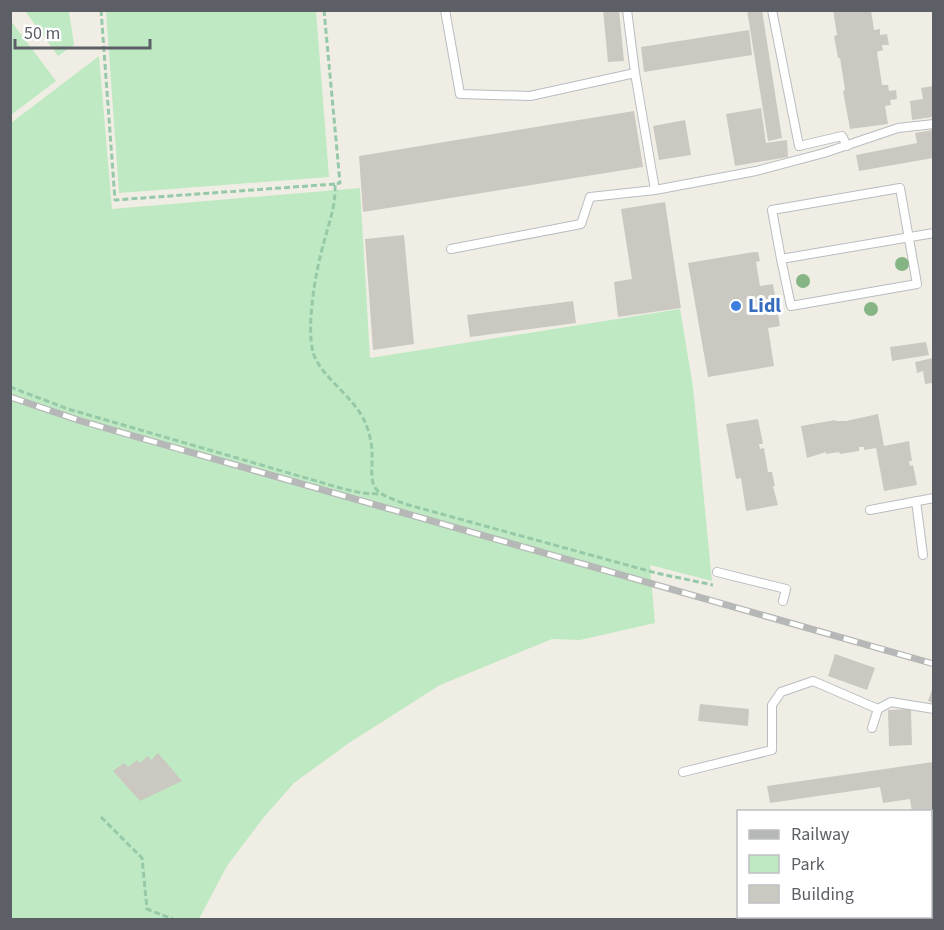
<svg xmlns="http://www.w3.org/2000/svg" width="944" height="930" font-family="'Source Sans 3',sans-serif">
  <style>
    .green { fill: #bfe9c2 }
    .building { fill: #cbc8c1 }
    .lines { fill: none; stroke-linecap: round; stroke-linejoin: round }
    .lane-casing { stroke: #b9bcc1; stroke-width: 10 }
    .path { stroke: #96c9a8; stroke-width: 3; stroke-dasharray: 6 3; stroke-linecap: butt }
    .lane { stroke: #fff; stroke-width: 8 }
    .rail-casing { stroke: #b6b7b7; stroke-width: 7 }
    .rail { stroke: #fff; stroke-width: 4.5; stroke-dasharray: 14; stroke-linecap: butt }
    .tree { fill: #85b485 }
    .shop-dot { fill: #3f7fe0; stroke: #fff; stroke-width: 2 }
    .labels { text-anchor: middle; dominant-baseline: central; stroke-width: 6; stroke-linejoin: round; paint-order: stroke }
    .shop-label { font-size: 20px; font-weight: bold; fill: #366cbe; stroke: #fff; text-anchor: start }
  </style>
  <rect width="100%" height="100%" fill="#f0eee4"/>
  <!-- green -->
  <path class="green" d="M25 11H69L74 45 58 56Z
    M106 11H316L329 177 119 193Z
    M11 21 56 81 11 115 10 21Z
    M99 56 112 209 360 188 370 358 680 309 693 387 712 581 650 565 655 623 580 640 552 639 440 685 349 743 294 783 264 817 227 866 199 919 11 920V123Z"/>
  <!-- building -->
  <path class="building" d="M603 10H619L624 61 608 62Z
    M747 10H762L782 138 768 141Z
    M833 10H871L874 30 880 29V35L887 34 889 45H882L883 50 877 52 882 85H888L889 91 896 90 897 99 890 100 891 105 885 106 888 124 850 129 843 91 845 90 840 58H838L834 36 837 35Z
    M749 30 752 55 644 72 641 47Z
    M933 86V117L912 120 910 101 923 99 921 88Z
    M761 108 766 143 787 140 788 157 735 166 726 114Z
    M634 111 643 167 363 212 359 156Z
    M685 120 691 155 659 160 653 126Z
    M933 130V158L859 171 856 155 917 143 915 133Z
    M665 202 681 308 618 317 614 282 632 279 621 209Z
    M404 235 414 344 373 350 365 239Z
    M754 252H758L760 261 756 262 760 286 773 284 780 326 768 328 774 366 708 377 688 263Z
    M573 301 576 323 470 337 467 315Z
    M926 342 929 355 892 361 890 347Z
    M933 358V383L925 384 923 371 917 373 915 362Z
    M878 414 884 446 909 441 912 461H909L910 466 913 465 917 485 884 491 876 448 864 450V447H859V451L840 454 839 452 826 454V452L807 458 801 426 835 420V421H846Z
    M758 419 763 444H759L760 449 764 448 768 472H772L775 486H773L778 505 746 511 741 478 736 479 726 424Z
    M835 654 875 668 867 690 828 676Z
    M933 687V703L928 701Z
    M700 704 749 709 748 726 698 721Z
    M911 709 912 745 889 746 888 710Z
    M158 753 182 781 140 801 113 771 124 763 128 767 137 760 140 763 148 756 151 760Z
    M933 762V855L930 856V812H912L910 799 883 803 880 787 770 803 767 786Z
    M933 894V909L930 910V895Z"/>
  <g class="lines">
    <!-- lane casing -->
    <g class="lane-casing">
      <path id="lane" d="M445 10 460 94 530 96 635 73
        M627 10 635 73 655 190
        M772 10 799 146 842 136 847 146
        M451 249 581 224 590 197 655 190 756 171 824 153 898 128 934 124
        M781 259 772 210 900 188 917 284 791 306 781 259 934 233
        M916 501 923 555
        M870 510 934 498
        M717 572 786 589 783 601
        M872 728 878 709 891 702 934 709
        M683 772 772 750V705L781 692 813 681 878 709"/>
    </g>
    <!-- path -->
    <path class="path" d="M101 10 115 200 335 184
      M324 10 340 183 335 184C336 206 329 222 324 242 316 269 306 325 313 352 320 377 353 395 365 422 369 431 372 443 372 453 373 465 369 479 376 489 383 497 396 500 405 504L656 573 713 585
      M10 387 68 409 344 489 362 493 380 494
      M101 817 142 858 147 909 175 920"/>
    <!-- lane -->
    <use href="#lane" class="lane"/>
    <!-- rail casing -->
    <g class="rail-casing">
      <path id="rail" d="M10 397 81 421 934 664"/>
    </g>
    <!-- rail -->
    <use href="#rail" class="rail"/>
  </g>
  <!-- trees -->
  <g class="tree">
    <circle cx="902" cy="264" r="7"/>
    <circle cx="803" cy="281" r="7"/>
    <circle cx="871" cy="309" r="7"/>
  </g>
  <!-- markers -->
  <circle class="shop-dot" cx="736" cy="306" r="6"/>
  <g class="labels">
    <!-- shop labels -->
    <g class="shop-label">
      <text x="748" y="306">Lidl</text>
    </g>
  </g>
  <!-- border -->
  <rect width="944" height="930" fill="none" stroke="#5c6066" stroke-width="24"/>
  <!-- legend -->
  <rect x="737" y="810" width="195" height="108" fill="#ffffff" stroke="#bebfc2" stroke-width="1.5"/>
  <rect x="749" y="830" width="30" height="9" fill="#b6b7b7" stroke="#bebfc2" stroke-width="1.5"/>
  <text x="791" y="840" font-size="18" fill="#5c6066">Railway</text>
  <rect x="749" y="855" width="30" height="18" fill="#bfe9c2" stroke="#bebfc2" stroke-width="1.5"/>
  <text x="791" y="870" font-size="18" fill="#5c6066">Park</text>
  <rect x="749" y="885" width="30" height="18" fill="#cbc8c1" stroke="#bebfc2" stroke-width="1.5"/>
  <text x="791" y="900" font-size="18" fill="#5c6066">Building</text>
  <!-- scale -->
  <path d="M15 39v9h135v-9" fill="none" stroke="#5c6066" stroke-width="3"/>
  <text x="24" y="39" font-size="18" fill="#5c6066" stroke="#ffffff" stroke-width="4.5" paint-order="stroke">50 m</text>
</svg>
